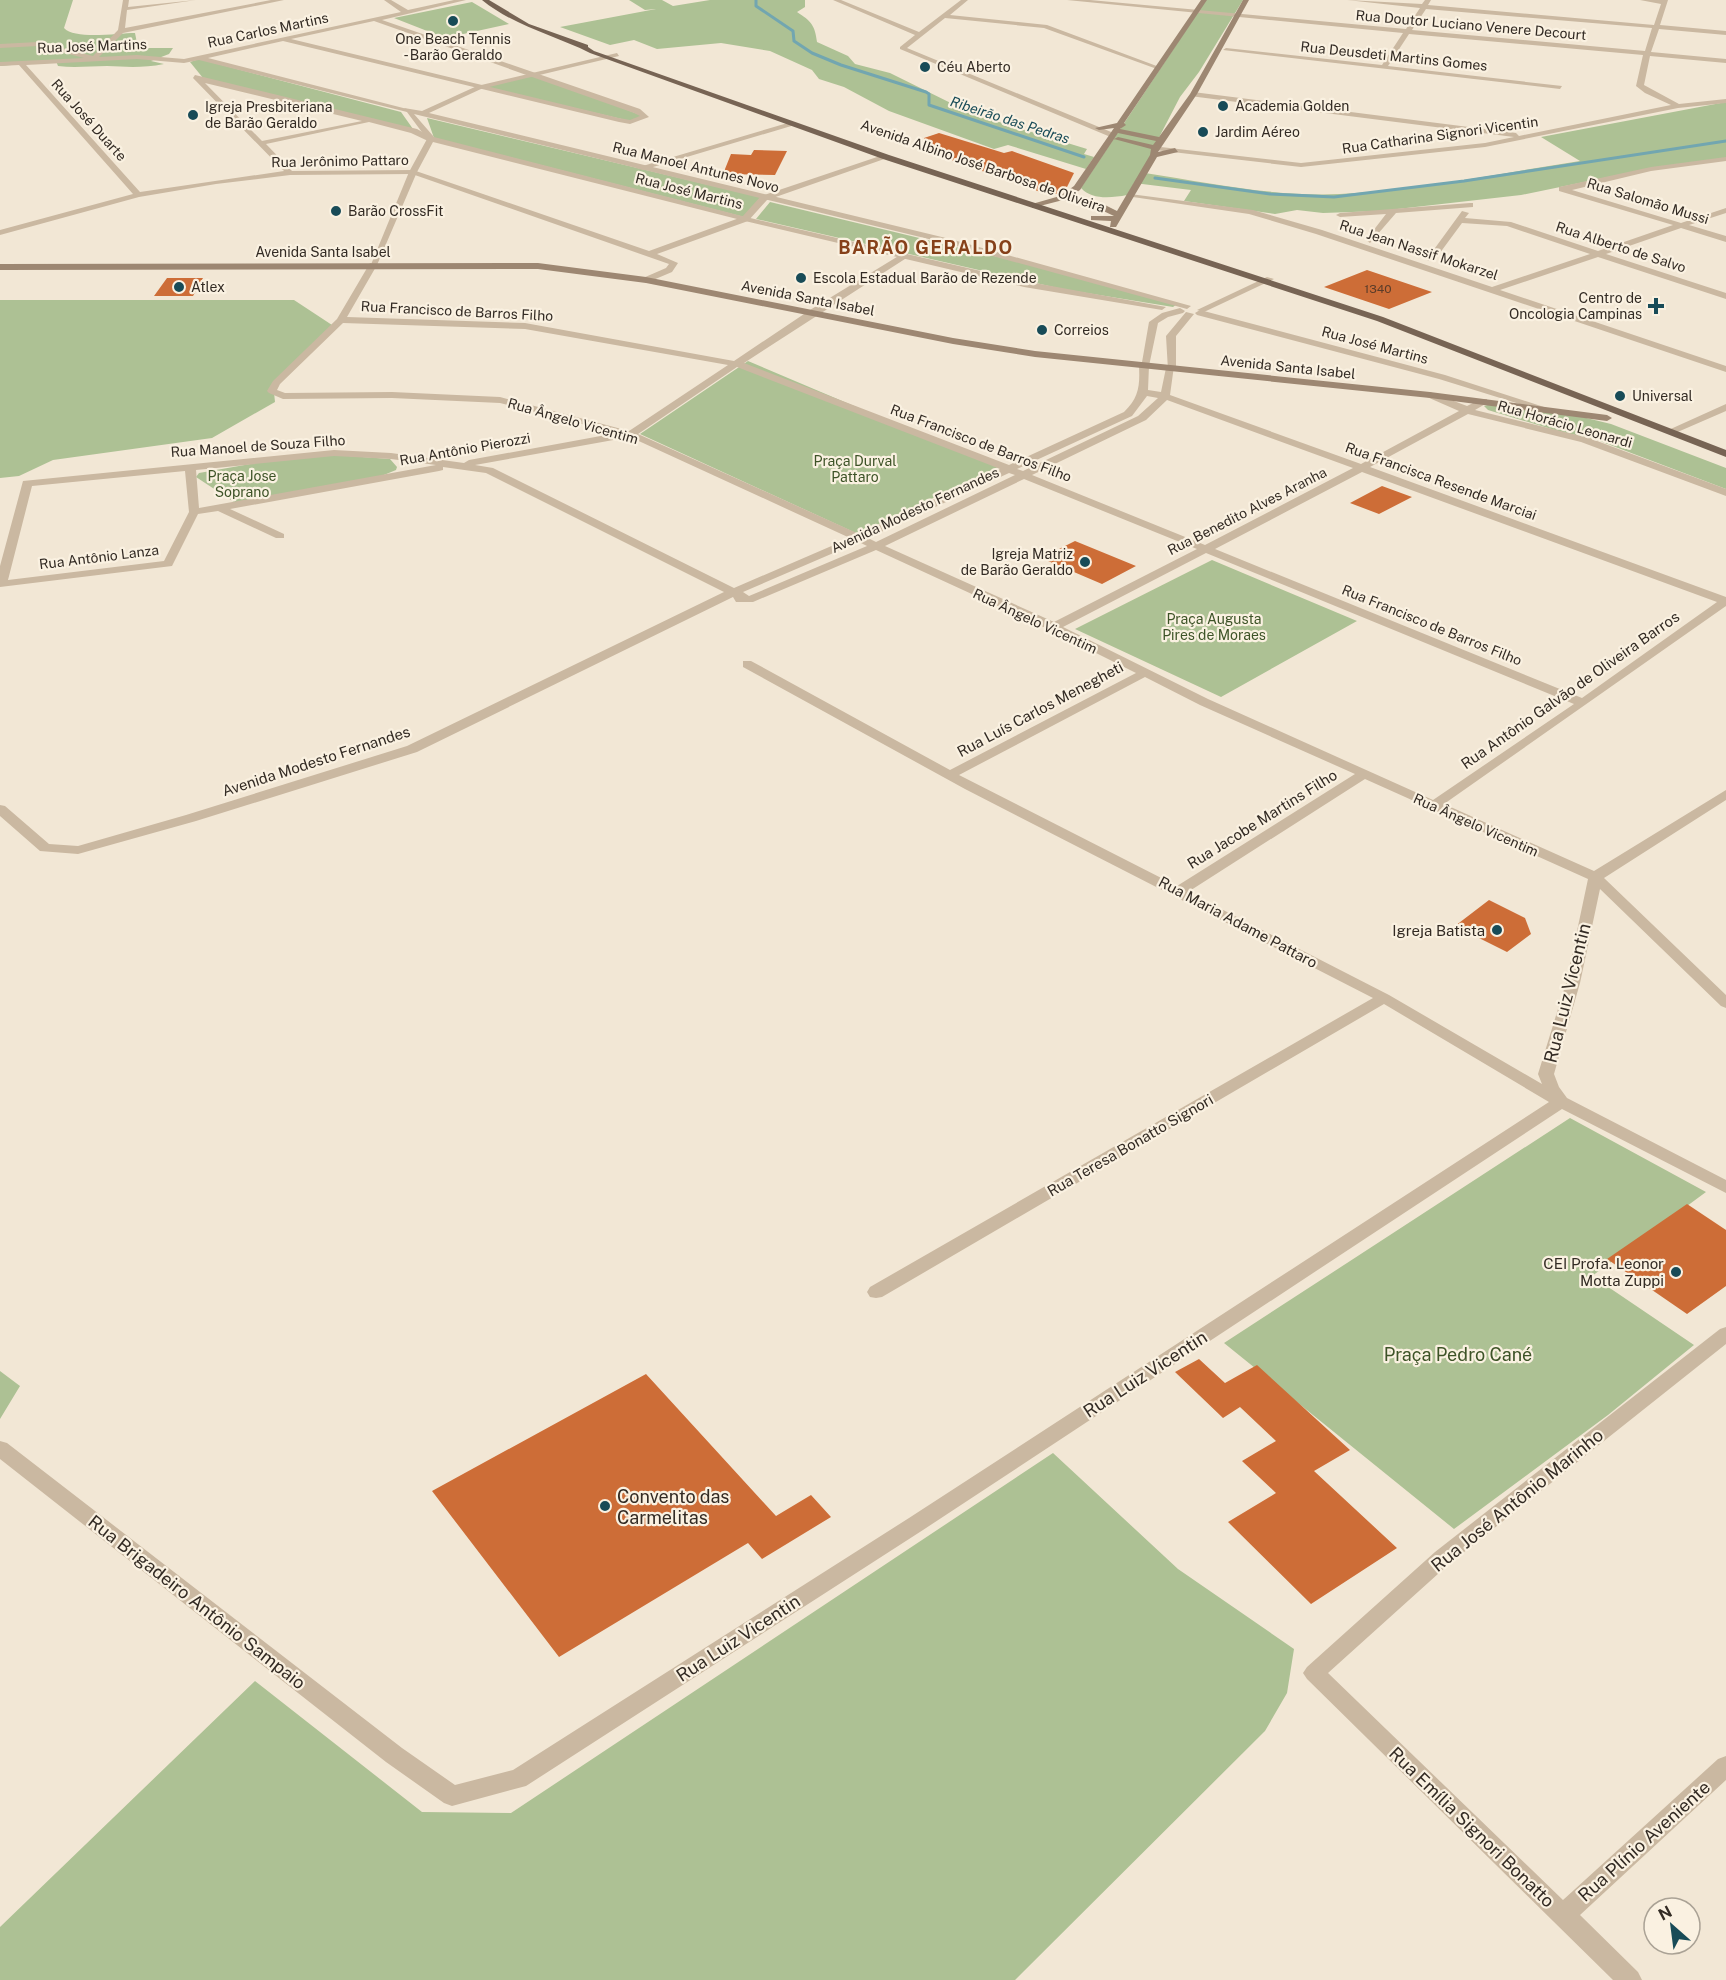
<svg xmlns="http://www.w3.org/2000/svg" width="1726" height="1980" font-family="'Public Sans',sans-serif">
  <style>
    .green { fill: #adc194 }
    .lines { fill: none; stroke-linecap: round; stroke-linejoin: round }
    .stream { stroke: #72a6b0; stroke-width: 3 }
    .building { fill: #cd6d37 }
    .minor { fill: #cab8a1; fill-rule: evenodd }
    .tertiary { fill: #cab8a1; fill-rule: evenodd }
    .secondary { fill: #9d8772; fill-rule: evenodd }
    .primary { fill: #776454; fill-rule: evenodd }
    .poi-dot { fill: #184b57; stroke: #faf1e1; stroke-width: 2 }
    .labels { text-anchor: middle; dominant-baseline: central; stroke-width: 4.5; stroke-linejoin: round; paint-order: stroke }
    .number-label { font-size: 12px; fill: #5a3c29 }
    .far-street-label { font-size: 14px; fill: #332b24; stroke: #faf1e1 }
    .far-poi-label { font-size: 14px; fill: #332b24; stroke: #faf1e1; text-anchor: start }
    .far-water-label { font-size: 14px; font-style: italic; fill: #184b57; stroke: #faf1e1 }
    .far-park-label { font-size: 14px; fill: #3d5327; stroke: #faf1e1 }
    .street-label { font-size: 15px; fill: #332b24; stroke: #faf1e1 }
    .poi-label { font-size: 15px; fill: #332b24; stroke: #faf1e1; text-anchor: end }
    .far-district-label { font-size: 18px; font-weight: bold; letter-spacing: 1.5px; fill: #864019; stroke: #faf1e1 }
    .near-street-label { font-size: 18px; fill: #332b24; stroke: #faf1e1 }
    .near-park-label { font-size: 18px; fill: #3d5327; stroke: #faf1e1 }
    .near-poi-label { font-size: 18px; fill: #332b24; stroke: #faf1e1; text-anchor: start }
  </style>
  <rect width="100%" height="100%" fill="#f2e7d5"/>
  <!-- green -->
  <path class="green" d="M0 0H73L64 28C75 40 118 33 135 33L138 48H173L169 54 151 61 164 64C144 68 127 67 107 66 90 66 75 68 58 66L56 61 0 66Z
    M629 0H662L673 6 710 0H805V7L797 12C811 21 815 25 817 42L848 56 855 64 890 73 973 114 1087 149 1084 154 1094 157 1086 169 1008 145 994 149 889 111 844 87 819 79 812 70 770 51 721 43 657 49 634 40 610 45 560 27 656 9 645 10Z
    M1206 0H1243L1199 72 1180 97 1153 149 1145 173C1209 183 1275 197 1340 194 1420 190 1501 173 1580 161L1541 137 1726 102V158L1647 169 1521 195 1380 211 1323 213 1297 210 1275 214 1184 201 1191 190 1134 183 1127 195C1111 198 1092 200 1081 188Z
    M472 2 509 24 445 38 394 18Z
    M199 59 401 112 413 129 203 78 190 62Z
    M534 74 643 116 630 121 485 87Z
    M427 118 764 198 744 217 434 138Z
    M770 202 1048 269 1177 304 1173 307 1062 289 756 219Z
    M0 300H294L332 325 273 383 275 402 212 438 53 460 19 476 0 478Z
    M748 361 998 467 858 534 640 434Z
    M1491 404 1578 416 1611 424 1726 468V489L1597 440 1558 431 1488 410 1484 406Z
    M335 455 390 459 397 467 396 470 379 477 237 504 196 477 199 473 261 462Z
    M1212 560 1357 621 1221 697 1075 629Z
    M1570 1118 1706 1192 1592 1276 1694 1345 1608 1415 1454 1529 1224 1343Z
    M0 1371 20 1386 0 1419Z
    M1053 1453 1178 1569 1294 1649 1287 1693 1265 1731 1015 1980H0V1927L255 1681 422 1812 511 1813Z"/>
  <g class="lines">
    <!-- stream -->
    <path class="stream" d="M756 0V6L793 31 794 41 812 53 841 65 926 92 929 94V105L1084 157
      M1155 178 1270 194 1334 197 1464 181 1726 141"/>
  </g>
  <!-- building -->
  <path class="building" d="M939 133 1004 153 1012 151 1074 173 1066 189 1059 194H1046L924 150V138Z
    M754 150 787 151 775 175 723 174 731 154 751 155Z
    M1367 270 1432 292 1389 309 1324 287Z
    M167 278H203L193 296H154Z
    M1382 486 1412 497 1379 514 1350 503Z
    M1075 541 1136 566 1102 584 1041 558Z
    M1489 900 1525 918 1531 934 1507 952 1455 926Z
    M1687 1204 1726 1230V1286L1687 1314 1607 1259Z
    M1199 1359 1225 1383 1257 1365 1350 1450 1314 1471 1397 1548 1311 1604 1228 1522 1276 1493 1242 1461 1276 1441 1240 1407 1223 1418 1175 1372Z
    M646 1374 776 1516 811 1495 831 1517 762 1559 748 1543 559 1657 432 1491Z"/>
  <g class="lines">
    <!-- minor -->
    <path class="minor" d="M123 0H129L128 7 196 0 127 10 125 28 271 0H284L123 33 99 57 137 55 184 59 401 12 384 0H391L408 10 454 0H466L382 20 640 109 649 117 630 124 619 122 283 41 208 58 411 110 407 112 199 60 184 63 137 59 26 65 140 192 284 171 193 78 195 75 417 129 435 139 428 141 411 133 369 122 266 144 292 171 413 170 649 251 742 217 761 196 883 155 890 157 767 200 748 221 657 254 678 263 672 272 646 283 642 280 643 278 666 268 669 264 412 174 290 175 216 184 139 197 0 235V230L133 194 19 65 0 66V62L84 58 38 46 0 48V44L38 42 93 56 118 30ZM374 21 634 113 640 116 630 120 619 118 291 39ZM205 83 362 121 262 141Z
      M833 0H841L919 32 961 0H968L950 15 1047 25 1162 68 1157 69 1044 28 945 18 907 48 1116 134 1113 138 900 49V47L915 35Z
      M1067 0H1090L1406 29 1420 8 1347 0 1422 4 1425 0H1431L1428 5 1654 25 1661 4 1640 0H1668L1660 25 1726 31V35L1659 29 1651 52 1726 59V63L1650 56 1644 85 1679 104 1726 99V103L1678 108 1485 147 1301 167 1155 150 1152 146 1301 163 1485 143 1514 137 1190 96 1193 92 1516 133 1519 136 1671 105 1645 93 1636 86 1643 55 1409 34 1388 66 1562 86 1560 89 1223 50 1226 48 1382 65 1403 33ZM1426 9 1652 28 1645 51 1412 30Z
      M791 122 798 124 643 170 636 168Z
      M1726 157V161L1651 171 1572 190 1681 223 1726 208V213L1689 225 1726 236V242L1681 228 1606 254 1726 293V299L1598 257 1500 290 1726 366V372L1316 234 1249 214 1126 196 1130 194 1253 210 1322 230 1492 287 1590 254 1507 226 1462 223 1434 261H1428L1427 259 1462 211 1469 213 1465 218 1511 222 1598 251 1673 225 1559 191V187L1651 167Z
      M1470 203H1473V207L1396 213 1370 243 1366 240 1386 214 1340 217 1336 215 1340 213Z
      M905 252 908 253V257L744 363 1009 465 1124 412C1139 398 1140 385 1139 366L1144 363 1149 366 1148 390 1161 392 1166 368 1174 366 1170 395 1361 464 1459 411 1427 397 1425 395 1430 392 1467 406 1481 399H1487V403L1475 410 1589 438 1726 489V496L1581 442 1468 414 1370 467 1726 597V606L1444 804 1594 871 1726 790V800L1604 878 1726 995V1008L1721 1006 1600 889 1580 983 1554 1074 1559 1087 1567 1098 1726 1180V1193L1562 1109 923 1530 526 1786 452 1806 444 1803 386 1762 0 1459V1441L7 1443 402 1748 455 1785 513 1770 909 1518 1549 1102 1384 1004 882 1297 876 1298 870 1297 867 1292 870 1287 1373 998 965 789 743 667V661H751L950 770 1136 673 1050 630 876 550 753 602H736L733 597 417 752 196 821 78 854 40 851 0 816V805L5 806 49 844 78 846 186 815 407 746 724 592 486 473 443 467V470L439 471 230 509 284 534V538H276L218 511 198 514 172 566 0 587V566L23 481 334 450 391 453 464 463 469 460 617 433 500 403 392 398 283 399 269 393 267 391 273 381 337 319 370 263 377 265 347 317 525 323 734 361 810 310ZM343 323 525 329 728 365 629 431 500 397 392 392 285 393 277 390 280 384ZM737 367 990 465 1000 469 859 534 638 434ZM1147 396 1158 398 1138 416 1023 471 1017 469 1132 416ZM1167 400 1353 468 1205 545 1032 475 1146 420ZM630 437 850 538 734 588 493 468 475 465ZM334 456 391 459 436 465 199 508 196 470ZM185 471 189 512 164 561 8 580 32 486ZM1362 472 1717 602 1582 698 1215 549ZM1009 473 1015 475 876 542 868 538ZM1024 479 1197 549 1054 622 885 546ZM859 542 867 546 749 596 743 592ZM1206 553 1574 704 1433 800 1208 699 1063 627ZM1145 677 1200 705 1355 774 1177 886 959 775ZM1365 779 1588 879 1566 983 1538 1074 1542 1084 1389 995 1188 892Z
      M1200 310 1445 375 1547 408 1539 410 1439 379 1197 315 1195 313Z
      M1726 404V411L1673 434 1664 432Z
      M1726 1327V1344L1449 1564 1328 1673 1563 1900 1718 1759 1726 1756V1780L1580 1915 1638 1972 1642 1980H1613L1307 1679 1303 1673 1307 1667 1435 1552 1720 1329Z"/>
    <!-- tertiary -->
    <path class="tertiary" d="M617 53 619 56 481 89 429 113 950 239 1191 306 1187 309 945 243 414 114 434 137 746 217 1024 281 1166 307 1162 310 1024 287 745 221 433 142 417 172 377 265 370 267 409 172 427 139 404 108 422 111 477 86Z
      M1267 277 1274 279 1204 312 1197 310Z
      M1180 308 1185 311 1183 313 1168 317 1158 323 1149 366 1141 368 1149 322 1162 313Z
      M1186 312 1194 314 1176 336V368L1168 370 1166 336Z"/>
    <!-- secondary -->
    <path class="secondary" d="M1201 0H1207L1124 123 1126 125 1120 129 1159 137 1190 94 1243 0H1249L1197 94 1158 152 1175 148 1178 152 1157 157 1116 227H1110L1111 221 1091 220V216H1114L1097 208 1063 200 1032 208V204L1060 196 1074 186 1114 128 1099 130 1095 128 1117 123ZM1118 133 1156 141 1153 145 1118 137 1114 139 1151 149 1150 155 1117 211 1103 204 1070 197 1080 190Z
      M538 263 646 277 953 338 1035 351 1430 392 1607 415 1612 418 1607 421 1430 398 1035 357 953 344 646 283 538 269 0 270V264Z"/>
    <!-- primary -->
    <path class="primary" d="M482 0H489L529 24 588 45V47L594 51 889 155 1383 317 1726 450V457L1377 321 883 159 590 53C554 35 514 26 482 0Z"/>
  </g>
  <!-- markers -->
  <g class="poi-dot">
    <circle cx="453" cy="21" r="6"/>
    <circle cx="925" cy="67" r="6"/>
    <circle cx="1223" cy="106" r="6"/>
    <circle cx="193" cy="115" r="6"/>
    <circle cx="1203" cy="132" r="6"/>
    <circle cx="336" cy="211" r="6"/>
    <circle cx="801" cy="278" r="6"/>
    <circle cx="179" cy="287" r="6"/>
    <path d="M1653 297h6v6h6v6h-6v6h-6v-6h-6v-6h6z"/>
    <circle cx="1042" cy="330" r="6"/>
    <circle cx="1620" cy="396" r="6"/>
    <circle cx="1085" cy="562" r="6"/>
    <circle cx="1497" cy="930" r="6"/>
    <circle cx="1676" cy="1272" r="6"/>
    <circle cx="605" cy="1506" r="6"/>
  </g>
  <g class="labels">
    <!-- number labels -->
    <g class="number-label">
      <text x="1378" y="289">1340</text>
    </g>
    <!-- far-street labels -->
    <g class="far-street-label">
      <text transform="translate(1471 25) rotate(5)">Rua Doutor Luciano Venere Decourt</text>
      <text transform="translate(268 30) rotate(-12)">Rua Carlos Martins</text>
      <text transform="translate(92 46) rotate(-2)">Rua José Martins</text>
      <text transform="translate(1394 56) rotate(6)">Rua Deusdeti Martins Gomes</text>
      <text transform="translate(89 120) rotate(48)">Rua José Duarte</text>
      <text transform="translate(1440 135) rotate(-8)">Rua Catharina Signori Vicentin</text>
      <text transform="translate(340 161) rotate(-1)">Rua Jerônimo Pattaro</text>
      <text transform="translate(983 166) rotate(19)">Avenida Albino José Barbosa de Oliveira</text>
      <text transform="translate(696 167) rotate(14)">Rua Manoel Antunes Novo</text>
      <text transform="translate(689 191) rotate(14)">Rua José Martins</text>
      <text transform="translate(1648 201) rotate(17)">Rua Salomão Mussi</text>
      <text transform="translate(1621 247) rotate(18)">Rua Alberto de Salvo</text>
      <text transform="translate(1419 250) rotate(18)">Rua Jean Nassif Mokarzel</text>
      <text x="323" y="252">Avenida Santa Isabel</text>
      <text transform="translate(808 298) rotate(11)">Avenida Santa Isabel</text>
      <text transform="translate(457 311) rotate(3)">Rua Francisco de Barros Filho</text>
      <text transform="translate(1375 345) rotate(15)">Rua José Martins</text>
      <text transform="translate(1288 367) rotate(6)">Avenida Santa Isabel</text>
      <text transform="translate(573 421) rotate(16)">Rua Ângelo Vicentim</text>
      <text transform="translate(1565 424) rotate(16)">Rua Horácio Leonardi</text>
      <text transform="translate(981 443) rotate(21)">Rua Francisco de Barros Filho</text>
      <text transform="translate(258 446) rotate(-4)">Rua Manoel de Souza Filho</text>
      <text transform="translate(465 449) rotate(-10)">Rua Antônio Pierozzi</text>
      <text transform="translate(1441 481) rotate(20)">Rua Francisca Resende Marciai</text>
      <text transform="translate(915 510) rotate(-25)">Avenida Modesto Fernandes</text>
      <text transform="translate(1247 511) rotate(-27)">Rua Benedito Alves Aranha</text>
      <text transform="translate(99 557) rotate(-7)">Rua Antônio Lanza</text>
      <text transform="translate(1035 621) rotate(25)">Rua Ângelo Vicentim</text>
      <text transform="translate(1432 625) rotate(22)">Rua Francisco de Barros Filho</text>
      <text transform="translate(1476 825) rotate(24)">Rua Ângelo Vicentim</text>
    </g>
    <!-- far-poi labels -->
    <g class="far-poi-label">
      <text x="453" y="39" text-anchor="middle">One Beach Tennis<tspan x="453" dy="16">- Barão Geraldo</tspan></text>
      <text x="937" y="67">Céu Aberto</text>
      <text x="1235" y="106">Academia Golden</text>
      <text x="205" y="107">Igreja Presbiteriana<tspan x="205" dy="16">de Barão Geraldo</tspan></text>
      <text x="1215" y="132">Jardim Aéreo</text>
      <text x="348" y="211">Barão CrossFit</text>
      <text x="813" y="278">Escola Estadual Barão de Rezende</text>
      <text x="191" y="287">Atlex</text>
      <text x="1642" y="298" text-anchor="end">Centro de<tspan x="1642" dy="16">Oncologia Campinas</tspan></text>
      <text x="1054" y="330">Correios</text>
      <text x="1632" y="396">Universal</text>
      <text x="1073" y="554" text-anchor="end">Igreja Matriz<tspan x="1073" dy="16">de Barão Geraldo</tspan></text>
    </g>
    <!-- far-water labels -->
    <g class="far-water-label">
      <text transform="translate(1010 120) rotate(18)">Ribeirão das Pedras</text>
    </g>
    <!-- far-park labels -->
    <g class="far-park-label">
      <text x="855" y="461">Praça Durval<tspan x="855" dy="16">Pattaro</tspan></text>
      <text x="242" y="476">Praça Jose<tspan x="242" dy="16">Soprano</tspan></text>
      <text x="1214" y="619">Praça Augusta<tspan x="1214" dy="16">Pires de Moraes</tspan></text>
    </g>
    <!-- street labels -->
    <g class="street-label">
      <text transform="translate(1570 690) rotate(-35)">Rua Antônio Galvão de Oliveira Barros</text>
      <text transform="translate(1040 709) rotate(-28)">Rua Luís Carlos Menegheti</text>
      <text transform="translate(316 761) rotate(-18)">Avenida Modesto Fernandes</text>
      <text transform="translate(1262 819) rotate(-32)">Rua Jacobe Martins Filho</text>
      <text transform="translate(1238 922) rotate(28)">Rua Maria Adame Pattaro</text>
      <text transform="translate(1130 1145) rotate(-30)">Rua Teresa Bonatto Signori</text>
    </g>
    <!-- poi labels -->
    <g class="poi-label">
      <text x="1485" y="930">Igreja Batista</text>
      <text x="1664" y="1263">CEI Profa. Leonor<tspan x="1664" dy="17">Motta Zuppi</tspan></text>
    </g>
    <!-- far-district labels -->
    <g class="far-district-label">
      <text x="926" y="247">BARÃO GERALDO</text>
    </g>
    <!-- near-street labels -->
    <g class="near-street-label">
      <text transform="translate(1567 993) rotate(-76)">Rua Luiz Vicentin</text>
      <text transform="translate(1145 1374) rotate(-33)">Rua Luiz Vicentin</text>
      <text transform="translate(1517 1500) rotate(-39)">Rua José Antônio Marinho</text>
      <text transform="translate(197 1602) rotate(38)">Rua Brigadeiro Antônio Sampaio</text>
      <text transform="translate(738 1638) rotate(-33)">Rua Luiz Vicentin</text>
      <text transform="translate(1472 1827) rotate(44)">Rua Emília Signori Bonatto</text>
      <text transform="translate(1644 1841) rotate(-42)">Rua Plínio Aveniente</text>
    </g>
    <!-- near-park labels -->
    <g class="near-park-label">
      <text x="1458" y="1354">Praça Pedro Cané</text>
    </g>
    <!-- near-poi labels -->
    <g class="near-poi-label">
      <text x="617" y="1496">Convento das<tspan x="617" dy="21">Carmelitas</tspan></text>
    </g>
  </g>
  <!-- north arrow -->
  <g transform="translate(1672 1926) rotate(332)"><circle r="28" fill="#faf1e1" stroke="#aaa295" stroke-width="1.5"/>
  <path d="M0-4.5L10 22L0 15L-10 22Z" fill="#184b57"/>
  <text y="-9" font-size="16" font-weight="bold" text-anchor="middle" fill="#332b24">N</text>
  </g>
</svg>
